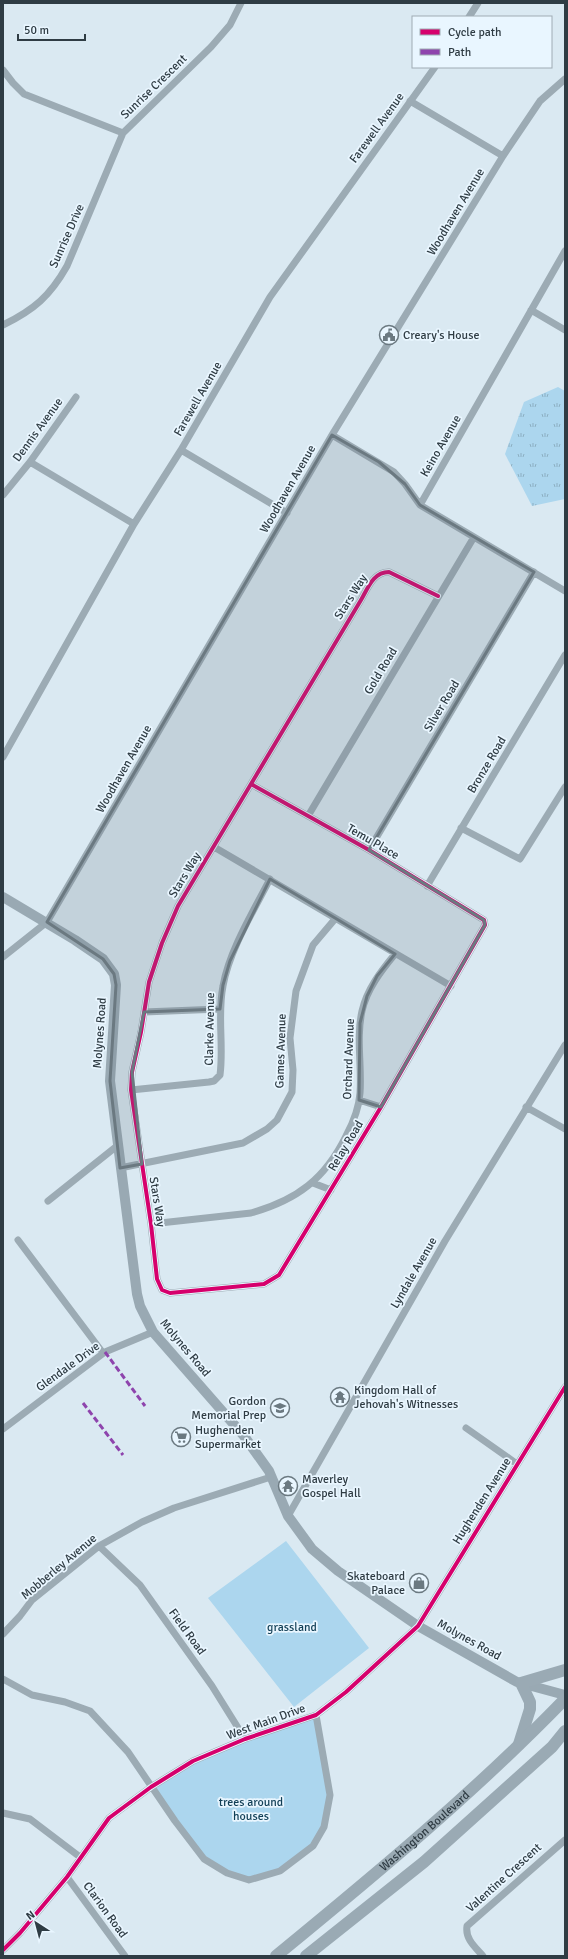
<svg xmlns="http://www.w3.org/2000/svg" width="568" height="1959" font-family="Signika,sans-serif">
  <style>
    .green { fill: #acd6ee }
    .park { fill: url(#park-tufts) }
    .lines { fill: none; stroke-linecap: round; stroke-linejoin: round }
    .minor { stroke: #9cabb4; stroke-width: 7 }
    .secondary { stroke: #99a9b3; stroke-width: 10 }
    .trunk { stroke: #9aaab4; stroke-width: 12 }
    .quiet { stroke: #8e44ad; stroke-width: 3; stroke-dasharray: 6 3; stroke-linecap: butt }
    .cycleway-casing { stroke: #e9f6ff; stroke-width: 6 }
    .cycleway { stroke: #d6006c; stroke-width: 4 }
    .marked { fill: #6b7981; fill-opacity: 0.2; stroke: #6b7981; stroke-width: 3; stroke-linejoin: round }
    .labels { text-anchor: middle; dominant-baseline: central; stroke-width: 3.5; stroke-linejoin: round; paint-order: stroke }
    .street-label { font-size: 12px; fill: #2f3c44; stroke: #e9f6ff }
    .poi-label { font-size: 12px; fill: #2f3c44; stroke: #e9f6ff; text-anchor: start }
    .park-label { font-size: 12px; fill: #113f56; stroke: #e9f6ff }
  </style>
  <defs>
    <pattern id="park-tufts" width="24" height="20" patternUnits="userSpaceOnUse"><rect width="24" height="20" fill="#acd6ee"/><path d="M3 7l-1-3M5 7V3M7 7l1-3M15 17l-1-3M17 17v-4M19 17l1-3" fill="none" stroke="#8cafc2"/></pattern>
  </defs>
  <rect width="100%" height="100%" fill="#dae9f2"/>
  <!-- green -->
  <path class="green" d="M286 1541 369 1648 294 1707 208 1598Z
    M316 1715 330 1795 324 1827 313 1846 280 1871 249 1880 204 1859 155 1787 193 1761Z"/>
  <!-- park -->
  <path class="park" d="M558 387 565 391V499L532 506 505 454 524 402Z"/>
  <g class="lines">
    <!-- minor -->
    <path class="minor" d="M469 17 478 3
      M3 70 13 83 24 94 123 133
      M410 101 503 156
      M531 310 565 330
      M3 325C34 310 50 296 67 266L123 133 211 47 230 25 241 3
      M332 435 394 472 405 484 420 505 565 591
      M181 450 287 513
      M30 462 134 524
      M3 495 30 462 76 397
      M420 505 565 251
      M3 757 134 524 181 450 270 297 435 67
      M251 784 369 850 484 920 485 925 381 1107 279 1275 264 1284 170 1293 162 1290 157 1279 151 1224 131 1090 132 1072 141 1032 149 982 162 943 178 906 361 600C368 588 373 572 389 572L438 596
      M308 816 474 537
      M461 828 520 859 565 787
      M214 847 451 986
      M369 850 534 572
      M427 886 565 655
      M3 957 47 922 332 435 503 156 540 101 565 79
      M144 1012 220 1009
      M131 1090 209 1082 214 1081 220 1075C224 1045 217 1015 223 986 229 951 254 910 270 879
      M359 1100 381 1107
      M526 1107 565 1129
      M120 1168 243 1143 267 1129 277 1120 292 1092 293 1070 290 1038 296 991 313 945 335 919
      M313 1183 331 1190
      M48 1201 117 1146
      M151 1224 251 1213C297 1200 325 1179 346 1136 353 1123 359 1108 360 1093 362 1066 356 1038 362 1011 367 989 381 971 395 954
      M18 1240 103 1353
      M466 1428 517 1464
      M3 1429 105 1352 153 1332
      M288 1516 445 1241 565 1045
      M99 1546 140 1585 212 1686 245 1739
      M3 1634 20 1616 32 1600 99 1546 142 1522 174 1508 271 1477
      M3 1679 32 1695 65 1702 90 1711 128 1752 175 1821 204 1859 227 1873 249 1880 280 1871 313 1846 324 1827 330 1795 316 1715
      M3 1813 30 1819 80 1857
      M67 1877 125 1956
      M3 1950 20 1933 67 1877 109 1818 151 1787 193 1761 245 1739 316 1715 346 1692 418 1626 565 1387
      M483 1956C475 1947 465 1939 467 1926L565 1840"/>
    <!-- secondary -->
    <path class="secondary" d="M3 897 75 940 103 959 114 974 116 985 110 1081 137 1294 140 1306 153 1332 244 1436 269 1471 288 1516 312 1549 338 1571 418 1626 517 1682 565 1695"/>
    <!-- trunk -->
    <g class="trunk">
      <path d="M519 1744 530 1709V1702L521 1683 565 1670"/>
      <path id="s1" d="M276 1956C376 1874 475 1792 565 1699"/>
      <path d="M306 1956 424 1862 552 1747 565 1731"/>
    </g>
    <!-- quiet -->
    <path class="quiet" d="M105 1352 145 1406
      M83 1403 123 1455"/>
    <!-- cycleway casing -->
    <g class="cycleway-casing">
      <path id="cycleway" d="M251 784 369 850 484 920 485 925 381 1107 279 1275 264 1284 170 1293 162 1290 157 1279 151 1224 131 1090 132 1072 141 1032 149 982 162 943 178 906 361 600C368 588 373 572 389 572L438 596
        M3 1950 20 1933 67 1877 109 1818 151 1787 193 1761 245 1739 316 1715 346 1692 418 1626 565 1387"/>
    </g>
    <!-- cycleway -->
    <use href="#cycleway" class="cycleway"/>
  </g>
  <!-- marked area -->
  <path class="marked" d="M332 435 379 462 405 484 420 505 534 572 369 850 484 920 485 925 381 1107 359 1100 360 1023 367 996 377 976 395 954 270 879 230 961 223 985 220 1009 144 1012 132 1072 142 1164 120 1168 110 1081 116 985 114 974 103 959 47 922Z"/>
  <!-- icons -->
  <defs>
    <g id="civic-ring" transform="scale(1)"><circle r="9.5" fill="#e9f6ff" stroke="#6b7981" stroke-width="1.5"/><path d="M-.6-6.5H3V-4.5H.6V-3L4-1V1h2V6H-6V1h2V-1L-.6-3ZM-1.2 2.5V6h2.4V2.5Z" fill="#6b7981"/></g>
    <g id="temple-ring" transform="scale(1)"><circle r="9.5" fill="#e9f6ff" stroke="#6b7981" stroke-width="1.5"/><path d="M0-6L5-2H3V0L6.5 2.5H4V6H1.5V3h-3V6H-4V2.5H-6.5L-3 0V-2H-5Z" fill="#6b7981"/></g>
    <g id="school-ring" transform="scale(1)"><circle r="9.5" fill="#e9f6ff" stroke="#6b7981" stroke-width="1.5"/><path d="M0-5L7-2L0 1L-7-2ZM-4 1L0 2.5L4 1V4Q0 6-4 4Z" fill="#6b7981"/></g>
    <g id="supermarket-ring" transform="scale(1)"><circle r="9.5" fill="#e9f6ff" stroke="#6b7981" stroke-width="1.5"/><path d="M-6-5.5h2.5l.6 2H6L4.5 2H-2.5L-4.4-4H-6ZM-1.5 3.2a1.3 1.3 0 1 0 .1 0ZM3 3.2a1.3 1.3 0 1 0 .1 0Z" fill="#6b7981"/></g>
    <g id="shop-ring" transform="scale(1)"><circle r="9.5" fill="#e9f6ff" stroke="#6b7981" stroke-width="1.5"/><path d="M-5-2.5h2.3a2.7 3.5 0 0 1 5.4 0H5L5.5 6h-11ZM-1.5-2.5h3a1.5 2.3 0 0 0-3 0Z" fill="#6b7981"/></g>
  </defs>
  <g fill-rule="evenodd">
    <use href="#civic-ring" x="389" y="335"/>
    <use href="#temple-ring" x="340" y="1397"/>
    <use href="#school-ring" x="280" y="1408"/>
    <use href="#supermarket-ring" x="181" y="1437"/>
    <use href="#temple-ring" x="288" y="1486"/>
    <use href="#shop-ring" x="419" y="1583"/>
  </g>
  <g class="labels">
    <!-- street labels -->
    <g class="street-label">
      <text transform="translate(154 87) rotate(-44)">Sunrise Crescent</text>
      <text transform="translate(377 128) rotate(-54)">Farewell Avenue</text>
      <text transform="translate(456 212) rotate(-59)">Woodhaven Avenue</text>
      <text transform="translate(67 236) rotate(-66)">Sunrise Drive</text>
      <text transform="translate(198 399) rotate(-60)">Farewell Avenue</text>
      <text transform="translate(38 430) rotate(-54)">Dennis Avenue</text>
      <text transform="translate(441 446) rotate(-60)">Keino Avenue</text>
      <text transform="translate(288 489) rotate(-60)">Woodhaven Avenue</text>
      <text transform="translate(351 597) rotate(-58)">Stars Way</text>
      <text transform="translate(381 671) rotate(-59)">Gold Road</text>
      <text transform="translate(442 706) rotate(-59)">Silver Road</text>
      <text transform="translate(487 765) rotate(-59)">Bronze Road</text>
      <text transform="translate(124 769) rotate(-60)">Woodhaven Avenue</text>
      <text transform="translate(373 842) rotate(30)">Temu Place</text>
      <text transform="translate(185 875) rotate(-59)">Stars Way</text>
      <text transform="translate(210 1029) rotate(-89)">Clarke Avenue</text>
      <text transform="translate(100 1033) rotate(-86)">Molynes Road</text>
      <text transform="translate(281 1051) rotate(-88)">Games Avenue</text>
      <text transform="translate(349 1059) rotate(-88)">Orchard Avenue</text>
      <text transform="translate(346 1146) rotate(-59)">Relay Road</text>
      <text transform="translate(157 1202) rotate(81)">Stars Way</text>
      <text transform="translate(414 1273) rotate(-60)">Lyndale Avenue</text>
      <text transform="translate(185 1348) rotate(50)">Molynes Road</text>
      <text transform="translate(68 1367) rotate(-36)">Glendale Drive</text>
      <text transform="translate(482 1501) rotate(-58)">Hughenden Avenue</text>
      <text transform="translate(59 1567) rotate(-40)">Mobberley Avenue</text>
      <text transform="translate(187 1632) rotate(54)">Field Road</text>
      <text transform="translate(469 1640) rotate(29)">Molynes Road</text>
      <text transform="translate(266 1722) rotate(-20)">West Main Drive</text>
      <text stroke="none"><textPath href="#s1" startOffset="194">Washington Boulevard</textPath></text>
      <text transform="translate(504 1878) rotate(-42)">Valentine Crescent</text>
      <text transform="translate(105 1910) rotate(54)">Clarion Road</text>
    </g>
    <!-- poi labels -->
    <g class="poi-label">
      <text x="403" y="335">Creary's House</text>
      <text x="354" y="1390">Kingdom Hall of<tspan x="354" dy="14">Jehovah's Witnesses</tspan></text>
      <text x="266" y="1401" text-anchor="end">Gordon<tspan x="266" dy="14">Memorial Prep</tspan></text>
      <text x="195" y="1430">Hughenden<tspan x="195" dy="14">Supermarket</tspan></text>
      <text x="302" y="1479">Maverley<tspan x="302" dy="14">Gospel Hall</tspan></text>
      <text x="405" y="1576" text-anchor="end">Skateboard<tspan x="405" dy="14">Palace</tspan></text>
    </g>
    <!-- park labels -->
    <g class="park-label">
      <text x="292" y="1627">grassland</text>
      <text x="251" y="1802">trees around<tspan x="251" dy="14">houses</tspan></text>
    </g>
  </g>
  <!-- border -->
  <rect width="568" height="1959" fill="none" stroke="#2f3c44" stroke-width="8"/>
  <!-- legend -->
  <rect x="412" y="16" width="140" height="52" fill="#e9f6ff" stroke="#9facb4"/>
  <rect x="420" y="29" width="20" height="6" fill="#d6006c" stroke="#9facb4"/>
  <text x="448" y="36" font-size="12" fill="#2f3c44">Cycle path</text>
  <rect x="420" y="49" width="20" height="6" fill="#8e44ad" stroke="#9facb4"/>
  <text x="448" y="56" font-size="12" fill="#2f3c44">Path</text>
  <!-- north arrow -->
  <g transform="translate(36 1923) rotate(324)" stroke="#e9f6ff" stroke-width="3" paint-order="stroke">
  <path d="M0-3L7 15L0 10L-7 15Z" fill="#2f3c44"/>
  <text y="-6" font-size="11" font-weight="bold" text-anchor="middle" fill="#2f3c44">N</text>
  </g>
  <!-- scale -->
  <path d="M18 34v6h67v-6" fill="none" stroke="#2f3c44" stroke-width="2"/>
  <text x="24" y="34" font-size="12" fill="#2f3c44" stroke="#e9f6ff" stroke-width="3" paint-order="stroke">50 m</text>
</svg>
